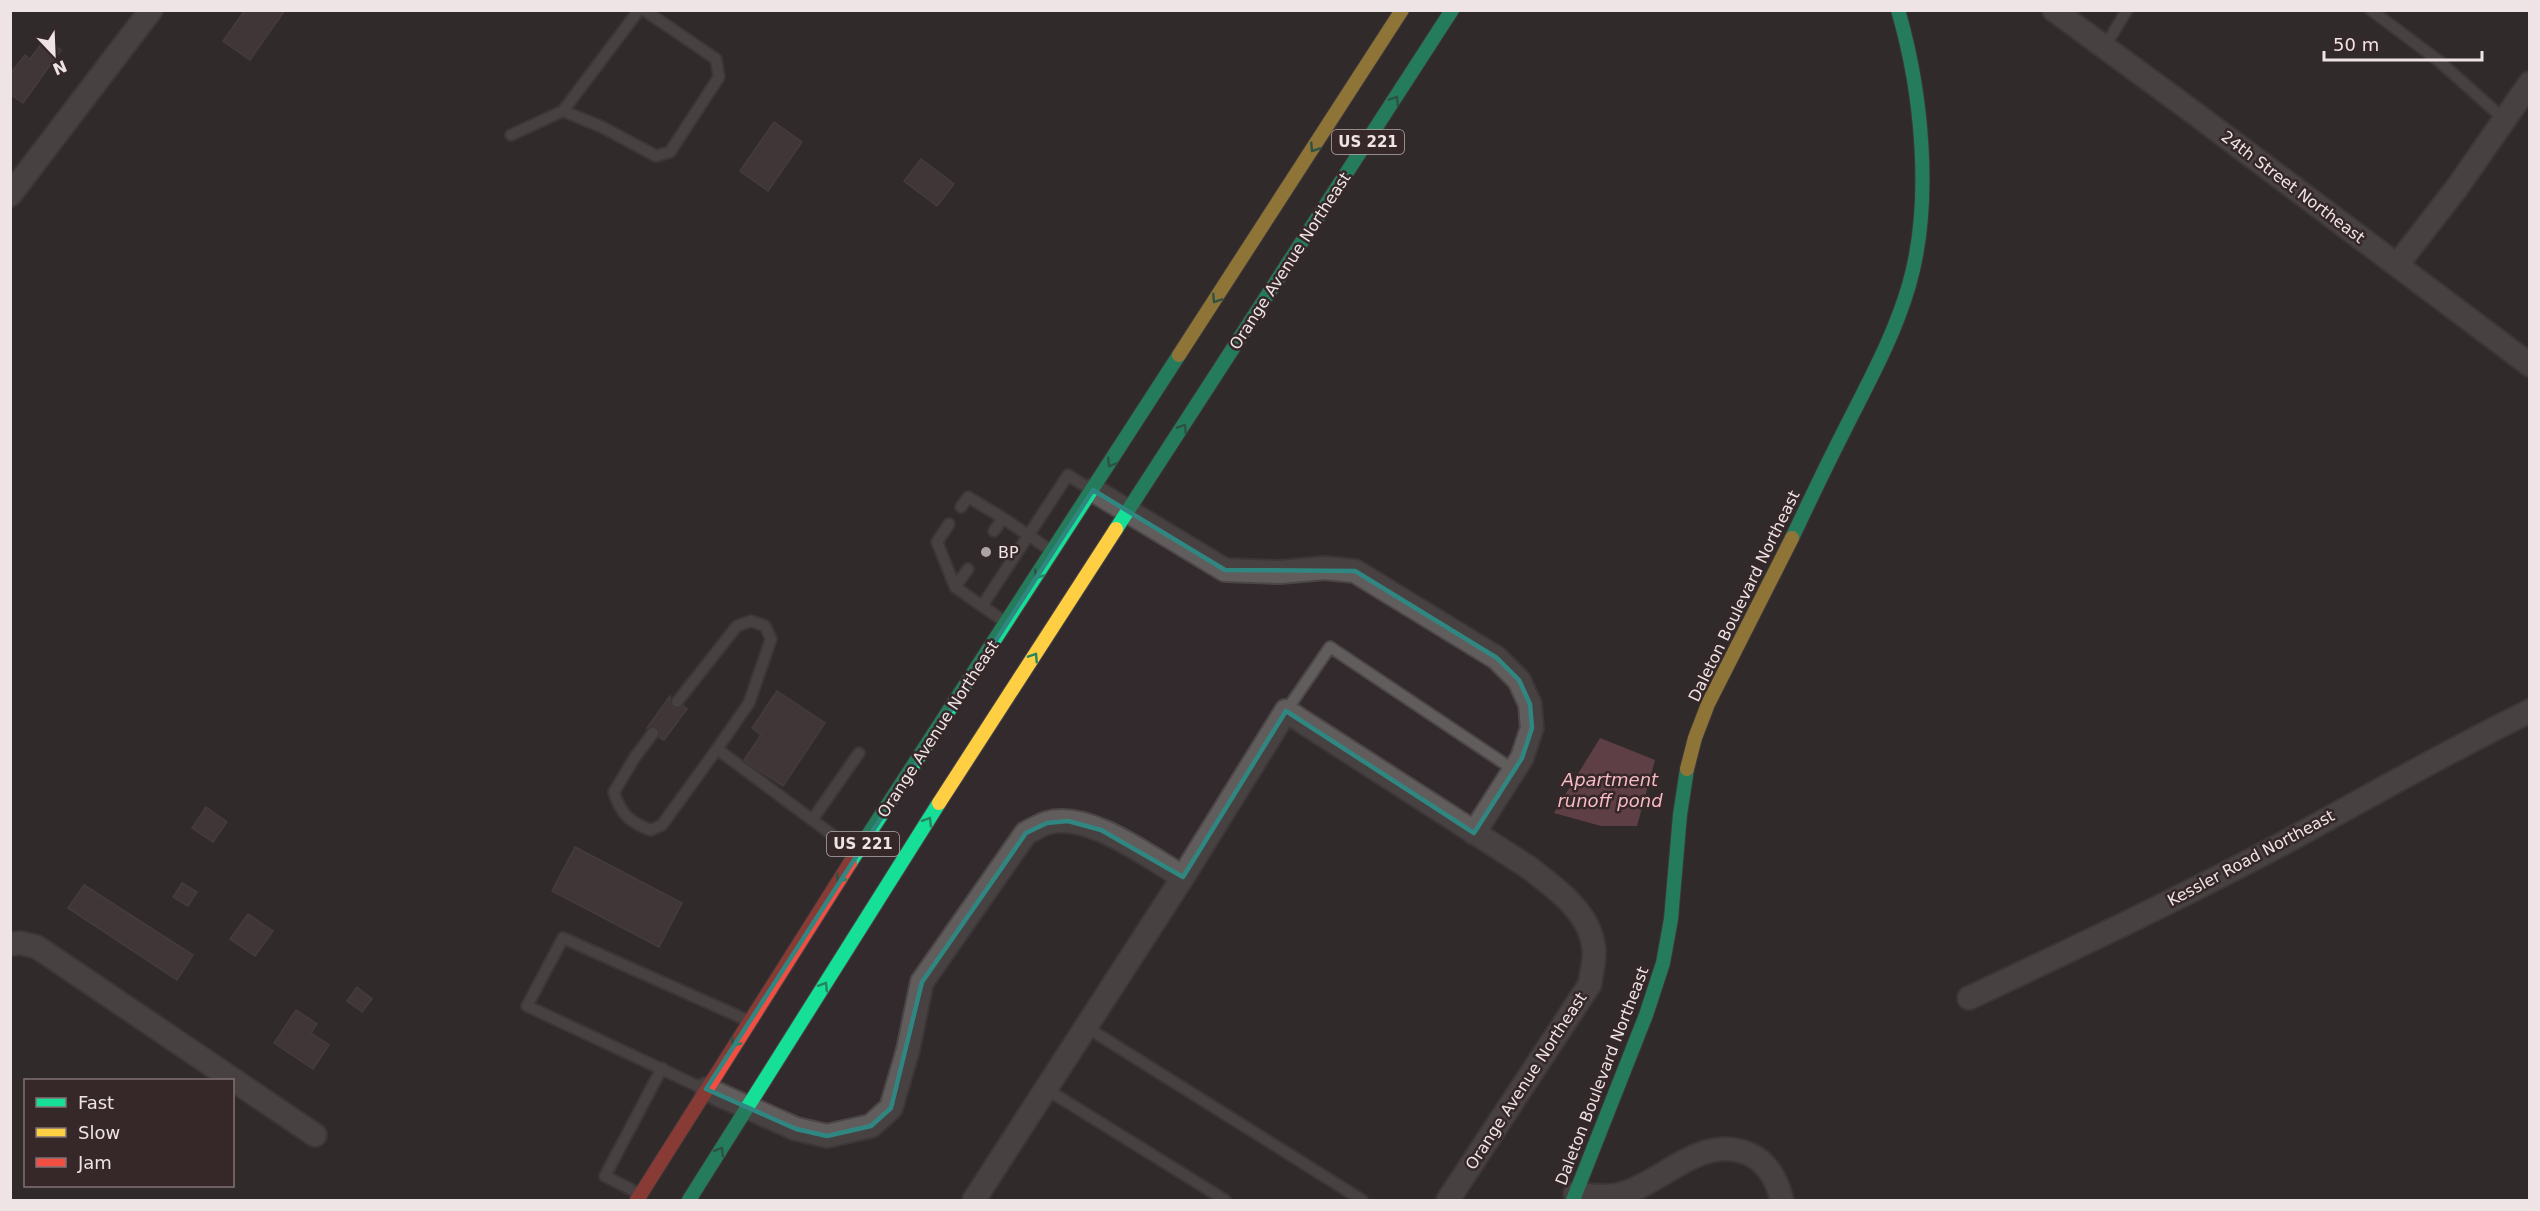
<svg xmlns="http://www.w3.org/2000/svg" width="2540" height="1211" font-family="'DejaVu Sans',sans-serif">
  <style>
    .water { fill: #955a64 }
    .building { fill: #524548; stroke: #5a5253; stroke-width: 1.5 }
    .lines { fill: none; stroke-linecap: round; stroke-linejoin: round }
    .lane-casing { stroke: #4c4647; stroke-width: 14 }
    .street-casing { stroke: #4c4647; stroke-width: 26 }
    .fast-casing { stroke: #4c4647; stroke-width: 16 }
    .slow-casing { stroke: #4c4647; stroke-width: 16 }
    .jam-casing { stroke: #4c4647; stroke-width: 16 }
    .lane { stroke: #625d5d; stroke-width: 10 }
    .street { stroke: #625d5d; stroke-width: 22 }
    .fast { stroke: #16e098; stroke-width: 14 }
    .slow { stroke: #ffcf43; stroke-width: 14 }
    .jam { stroke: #f24e42; stroke-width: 14 }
    .oneway { stroke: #268460 }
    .marked { fill: none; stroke: #308680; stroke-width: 4.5; stroke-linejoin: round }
    .poi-dot { fill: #aca3a4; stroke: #362729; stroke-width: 2 }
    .labels { text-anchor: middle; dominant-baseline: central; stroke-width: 5; stroke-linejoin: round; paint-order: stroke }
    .shield { fill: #362729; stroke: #b7abad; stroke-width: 1.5 }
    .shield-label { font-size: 15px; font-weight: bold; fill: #eee4e5 }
    .street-label { font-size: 16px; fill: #eee4e5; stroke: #362729 }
    .poi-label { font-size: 16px; fill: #eee4e5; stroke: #362729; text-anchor: start }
    .water-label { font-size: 18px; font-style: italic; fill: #f7bcc4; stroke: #362729 }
  </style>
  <rect width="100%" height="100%" fill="#322a2c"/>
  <!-- water -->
  <path class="water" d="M1600 738 1655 760 1637 826H1601L1554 813Z"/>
  <!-- building -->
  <path class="building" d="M245 10H285L250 60 223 41Z
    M45 39 61 50 23 103 10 94V74L25 55 30 59Z
    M774 122 802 142 768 191 740 171Z
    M921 159 954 184 937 206 904 181Z
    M777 691 825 723 783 786 744 760 761 735 752 728Z
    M670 696V704L673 708 679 709 683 706 687 709 664 740 659 737 660 731 657 727 647 728Z
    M206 807 227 822 213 842 192 828Z
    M575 847 682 903 659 947 552 891Z
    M182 883 197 892 188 906 173 897Z
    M84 885 193 955 177 980 68 908Z
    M248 914 273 931 255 956 230 939Z
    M357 987 372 999 362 1012 347 1001Z
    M296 1010 317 1024 311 1033 329 1045 313 1069 274 1043Z"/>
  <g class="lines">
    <!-- lane casing -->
    <g class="lane-casing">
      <path id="lane" d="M2371 10 2439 61 2505 120
        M2104 48 2127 10
        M563 111 602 127 656 156 670 152 719 77 716 59 644 10
        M511 135 563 111 639 10
        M961 507 968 497 1003 518
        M949 524 937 542 955 587
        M994 531 1003 518 1050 550
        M968 569 955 587 982 606
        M1004 621 982 606 1068 475 1090 489
        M677 702 737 626 751 621 765 626 771 639 749 703 717 749
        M1286 711 1330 647 1514 770
        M653 733 635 757 614 792C620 813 630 823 651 830L662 825 717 749 854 851
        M812 820 859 753
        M1086 1027 1362 1200
        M704 1089 527 1006 563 938 747 1020
        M1046 1089 1225 1200
        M638 1193 605 1176 662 1068"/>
    </g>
    <!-- street casing -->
    <g class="street-casing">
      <path id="street" d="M2054 10 2197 115 2530 365
        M10 195 151 10
        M2397 265 2456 189 2530 83
        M1093 490 1225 570 1280 572 1325 568 1355 571 1497 658 1519 680 1530 704 1532 728 1522 758 1474 833
        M1183 877 1286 711 1528 867C1555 888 1591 912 1594 950 1595 961 1591 973 1590 984L1448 1200
        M10 944 21 943 37 947 315 1135
        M1969 998C2075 948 2181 898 2284 843 2366 798 2446 752 2530 711
        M706 1089 796 1129 827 1136 871 1126 891 1108 908 1050 922 982 1026 833C1033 830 1040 825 1047 823 1089 811 1148 857 1183 877L974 1200
        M1575 1194C1591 1195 1606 1198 1621 1194 1663 1183 1701 1133 1749 1154 1768 1162 1777 1181 1782 1200"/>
    </g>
    <!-- fast casing -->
    <g class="fast-casing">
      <path id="fast" d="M1116 529 1452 10
        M1792 538C1809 502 1826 466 1844 431 1868 383 1894 337 1909 285 1933 202 1922 92 1898 10
        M850 863 1179 355
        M689 1200 939 803
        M1573 1200 1646 1015 1663 963 1671 919 1680 815 1687 769"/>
    </g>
    <!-- slow casing -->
    <g class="slow-casing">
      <path id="slow" d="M1179 355 1402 10
        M1687 769 1695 738 1708 704 1792 538
        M939 803 1116 529"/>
    </g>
    <!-- jam casing -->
    <g class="jam-casing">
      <path id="jam" d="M637 1200 850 863"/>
    </g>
    <!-- lane -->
    <use href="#lane" class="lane"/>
    <!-- street -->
    <use href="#street" class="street"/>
    <!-- fast -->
    <use href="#fast" class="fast"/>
    <!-- slow -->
    <use href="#slow" class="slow"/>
    <!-- jam -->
    <use href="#jam" class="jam"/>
  </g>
  <!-- one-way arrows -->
  <defs><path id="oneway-chevron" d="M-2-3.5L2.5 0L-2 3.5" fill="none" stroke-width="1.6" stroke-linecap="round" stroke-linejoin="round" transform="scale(1.5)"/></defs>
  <g class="oneway">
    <use href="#oneway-chevron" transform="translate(1395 100) rotate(-57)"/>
    <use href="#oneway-chevron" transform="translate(1314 148) rotate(123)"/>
    <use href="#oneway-chevron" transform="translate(1216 299) rotate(123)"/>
    <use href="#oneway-chevron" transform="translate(1183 428) rotate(-57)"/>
    <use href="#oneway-chevron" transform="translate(1111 463) rotate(123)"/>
    <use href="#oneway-chevron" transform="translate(1038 575) rotate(123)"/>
    <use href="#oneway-chevron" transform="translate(1034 657) rotate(-57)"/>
    <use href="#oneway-chevron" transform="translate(928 821) rotate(-58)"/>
    <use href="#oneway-chevron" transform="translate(840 879) rotate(123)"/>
    <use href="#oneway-chevron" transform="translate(824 986) rotate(-58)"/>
    <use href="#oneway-chevron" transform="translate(735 1043) rotate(123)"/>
    <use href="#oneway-chevron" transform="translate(720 1151) rotate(-58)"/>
  </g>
  <!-- marked area -->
  <path d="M0 0H2540V1211H0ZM1093 490 1225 570 1355 571 1497 658 1519 680 1530 704 1532 728 1522 758 1474 833 1286 711 1183 877 1101 830 1068 821 1047 823 1026 833 922 982 891 1108 871 1126 827 1136 796 1129 706 1089Z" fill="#322a2c" fill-opacity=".55" fill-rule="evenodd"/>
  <path class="marked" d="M1093 490 1225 570 1355 571 1497 658 1519 680 1530 704 1532 728 1522 758 1474 833 1286 711 1183 877 1101 830 1068 821 1047 823 1026 833 922 982 891 1108 871 1126 827 1136 796 1129 706 1089Z"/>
  <!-- markers -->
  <circle class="poi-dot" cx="986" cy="552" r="6"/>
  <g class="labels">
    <!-- shield labels -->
    <g class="shield">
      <rect x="1332" y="130" width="72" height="24" rx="4.5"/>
      <rect x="827" y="832" width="72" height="24" rx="4.5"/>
    </g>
    <g class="shield-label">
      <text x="1368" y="142">US 221</text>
      <text x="863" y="844">US 221</text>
    </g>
    <!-- street labels -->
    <g class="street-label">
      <text transform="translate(2293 187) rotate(37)">24th Street Northeast</text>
      <text transform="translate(1290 261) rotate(-57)">Orange Avenue Northeast</text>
      <text transform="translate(1744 596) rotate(-64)">Daleton Boulevard Northeast</text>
      <text transform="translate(938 729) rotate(-57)">Orange Avenue Northeast</text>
      <text transform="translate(2251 858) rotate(-28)">Kessler Road Northeast</text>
      <text transform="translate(1602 1076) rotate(-69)">Daleton Boulevard Northeast</text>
      <text transform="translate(1526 1081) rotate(-57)">Orange Avenue Northeast</text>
    </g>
    <!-- poi labels -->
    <g class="poi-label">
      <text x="998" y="552">BP</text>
    </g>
    <!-- water labels -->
    <g class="water-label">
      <text x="1610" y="779">Apartment<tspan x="1610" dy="21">runoff pond</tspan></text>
    </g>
  </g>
  <!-- border -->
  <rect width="2540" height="1211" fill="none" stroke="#eee4e5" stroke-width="24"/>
  <!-- legend -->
  <rect x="24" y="1079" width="210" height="108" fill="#362729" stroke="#807374" stroke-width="1.5"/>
  <rect x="36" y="1098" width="30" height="9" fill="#16e098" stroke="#807374" stroke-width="1.5"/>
  <text x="78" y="1109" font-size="18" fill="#eee4e5">Fast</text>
  <rect x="36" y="1128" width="30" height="9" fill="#ffcf43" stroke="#807374" stroke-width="1.5"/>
  <text x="78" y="1139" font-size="18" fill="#eee4e5">Slow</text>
  <rect x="36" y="1158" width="30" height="9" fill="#f24e42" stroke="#807374" stroke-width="1.5"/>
  <text x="78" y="1169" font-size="18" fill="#eee4e5">Jam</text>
  <!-- north arrow -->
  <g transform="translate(54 54) rotate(157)" stroke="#362729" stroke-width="4.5" paint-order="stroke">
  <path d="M0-4.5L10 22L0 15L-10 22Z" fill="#eee4e5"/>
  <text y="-9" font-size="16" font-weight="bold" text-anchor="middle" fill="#eee4e5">N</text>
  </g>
  <!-- scale -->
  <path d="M2324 51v9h158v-9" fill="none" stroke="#eee4e5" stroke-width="3"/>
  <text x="2333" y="51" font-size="18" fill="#eee4e5" stroke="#362729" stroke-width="4.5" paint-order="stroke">50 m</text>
</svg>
